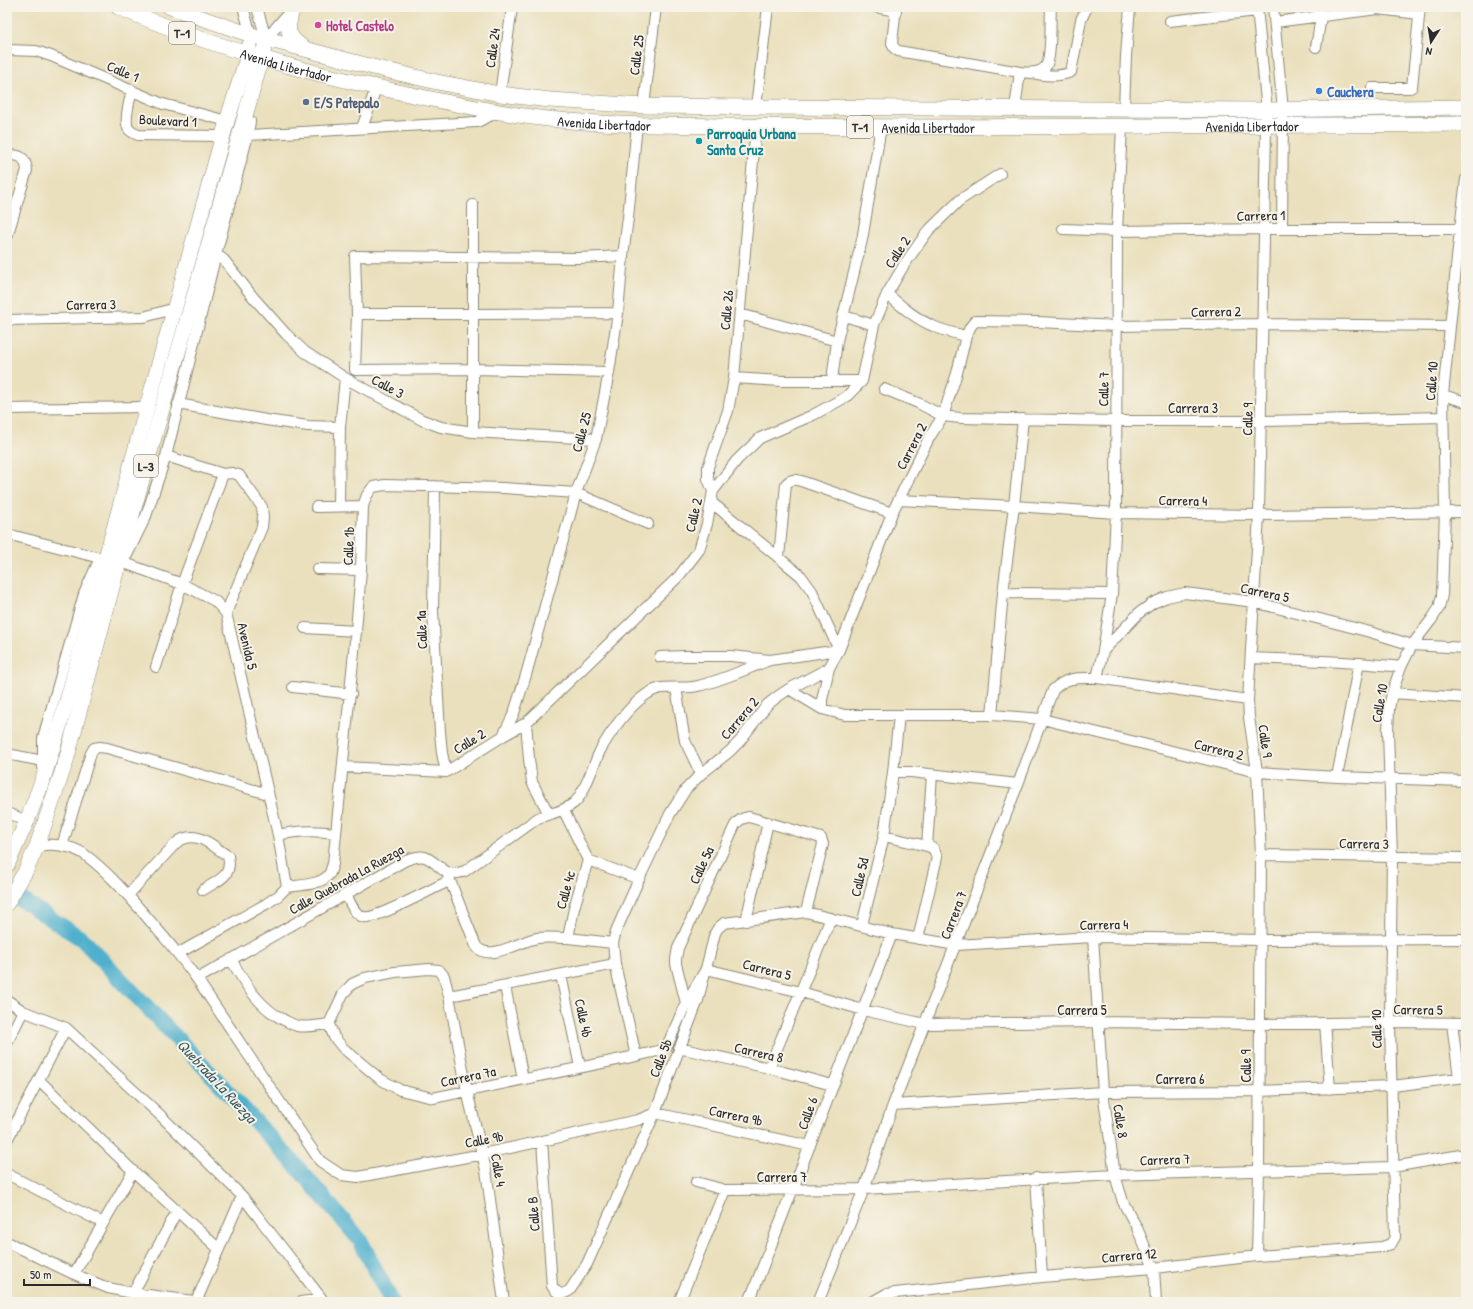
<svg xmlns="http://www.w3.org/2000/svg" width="1473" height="1309" font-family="'Patrick Hand',sans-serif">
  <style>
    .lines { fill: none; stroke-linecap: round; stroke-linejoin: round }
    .river { stroke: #4fb0ce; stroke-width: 16 }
    .minor-casing { stroke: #8a8674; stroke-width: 12 }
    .primary-casing { stroke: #8a8674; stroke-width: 16 }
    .minor { stroke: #fff; stroke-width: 10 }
    .primary { stroke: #fff; stroke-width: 15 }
    .hotel-dot { fill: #d1479c; stroke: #f7f3e8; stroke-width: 1.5 }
    .shop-dot { fill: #3f7fe0; stroke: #f7f3e8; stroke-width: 1.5 }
    .service-dot { fill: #5c6f8a; stroke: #f7f3e8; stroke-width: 1.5 }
    .culture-dot { fill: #0f9aa8; stroke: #f7f3e8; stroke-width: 1.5 }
    .labels { text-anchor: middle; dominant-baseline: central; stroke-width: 4; stroke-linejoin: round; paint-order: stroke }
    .shield { fill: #f7f3e8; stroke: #686764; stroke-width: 1 }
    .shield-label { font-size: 13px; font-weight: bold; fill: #2b2b2b }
    .hotel-label { font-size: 14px; font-weight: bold; fill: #b23c85; stroke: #f7f3e8; text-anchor: start }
    .street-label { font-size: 14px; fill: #2b2b2b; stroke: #f7f3e8 }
    .shop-label { font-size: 14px; font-weight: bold; fill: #366cbe; stroke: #f7f3e8; text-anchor: start }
    .service-label { font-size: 14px; font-weight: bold; fill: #4e5e75; stroke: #f7f3e8; text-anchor: start }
    .culture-label { font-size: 14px; font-weight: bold; fill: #0d838f; stroke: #f7f3e8; text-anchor: start }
    .water-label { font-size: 15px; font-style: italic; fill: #385a64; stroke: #f7f3e8 }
  </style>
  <rect width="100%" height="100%" fill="#f7f3e8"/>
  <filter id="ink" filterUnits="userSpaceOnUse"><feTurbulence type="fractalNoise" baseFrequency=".025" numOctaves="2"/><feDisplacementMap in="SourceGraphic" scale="8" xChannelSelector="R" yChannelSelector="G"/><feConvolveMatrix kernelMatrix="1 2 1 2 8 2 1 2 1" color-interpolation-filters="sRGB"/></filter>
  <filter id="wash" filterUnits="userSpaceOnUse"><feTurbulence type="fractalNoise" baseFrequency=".012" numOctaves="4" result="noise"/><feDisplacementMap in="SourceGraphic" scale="16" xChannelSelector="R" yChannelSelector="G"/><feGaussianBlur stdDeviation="0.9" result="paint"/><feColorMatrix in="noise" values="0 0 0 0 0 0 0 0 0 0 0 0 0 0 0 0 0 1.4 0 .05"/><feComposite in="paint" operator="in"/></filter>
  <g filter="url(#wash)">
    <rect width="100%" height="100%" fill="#eae0bd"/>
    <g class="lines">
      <!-- river -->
      <path class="river" d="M7 893 25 902 82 939 209 1072 292 1161 360 1240 392 1302"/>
    </g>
  </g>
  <g filter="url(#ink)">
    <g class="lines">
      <!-- minor casing -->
      <g class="minor-casing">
        <path id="minor" d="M243 7 251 35
          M257 7 266 39
          M876 7 896 11
          M896 7 892 43 894 48 898 51 1020 72
          M1257 7 1266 101V126L1259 515 1248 700 1249 717 1257 772 1261 855 1259 1170 1257 1256
          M1273 7 1283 110 1282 229
          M1170 21 1257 11
          M1275 22 1378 9 1419 14
          M266 39 291 10
          M1316 47 1321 17 1319 7
          M7 50 36 51 51 56 163 104 227 121
          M1031 73C1044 76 1059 77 1071 72L1081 20 1087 7
          M1372 88H1410L1412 87 1420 7
          M132 90C130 99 124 120 128 128 130 132 134 133 138 135L223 136
          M500 94 512 7
          M644 106 656 7
          M756 107 768 7
          M1015 108 1020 72C1029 73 1041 74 1046 66 1052 57 1050 19 1051 7
          M1124 109 1126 56 1130 7
          M362 128 376 88
          M248 135 477 122 498 112
          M7 155C20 155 25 156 27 170L7 237
          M473 205V432
          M1063 229 1117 231 1265 229H1460
          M216 254 224 260 253 297 286 334 305 352 345 378 422 420 441 427 473 432 596 439
          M887 294C901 306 916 319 933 326 943 331 955 333 966 336
          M357 314H473L618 313
          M740 314 837 341
          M844 316 874 325
          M7 320 144 317 175 308
          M609 372 474 369 355 370 357 314 355 256 579 258 623 256
          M734 378 782 381H862
          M832 380 837 341 862 240 881 127
          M884 389 918 403 943 416 960 418 1117 421H1261L1443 417
          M1443 395 1466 402
          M178 404 266 420 308 426 340 427
          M7 409 147 407
          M166 456 223 474 232 473 239 475 262 507 263 517 262 527 226 613
          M435 486 433 611 440 732 442 753 446 772
          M713 491 708 479V467L728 411 734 378 756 126
          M899 500 1014 506 1116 513 1259 515 1466 512
          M339 506 340 427 345 378
          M316 507 363 506
          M7 534 100 558 119 561 182 584 215 601 226 613 278 835 287 887C300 885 323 885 330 873 331 870 332 866 333 864L356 631 361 570 363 506 367 495 373 487 385 485 503 488 576 493 648 524
          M124 557 127 555 146 516 166 456 216 254 248 135 250 121
          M779 557 786 484C791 479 794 479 801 481L892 513
          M317 569 361 570
          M1003 593 1112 594
          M305 628 356 631
          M1103 651 1112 594 1116 513 1117 231 1122 127
          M660 657 685 656H731L770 660 839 650 812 591 801 576 711 502
          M1251 658C1301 660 1352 661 1401 667
          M770 660C746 669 723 680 698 686 677 691 662 681 643 697 626 710 612 730 601 749 594 762 585 794 574 803 563 812 551 813 538 818L465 871C442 879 442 864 425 857 419 855 412 858 406 860L197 979 320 1161 341 1175 358 1177 483 1154 638 1120 655 1113 810 1146
          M156 667 182 584 223 474
          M1097 678 1103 651 1139 613 1153 603 1167 597 1185 593 1254 602 1370 632 1412 645 1466 648
          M293 687 351 694
          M676 688 685 741 701 774
          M789 689 822 709 845 715H992L1042 719 1257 772 1337 777 1466 781
          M1392 693 1466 698
          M822 709V700L829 668
          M992 715 1003 593 1014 506 1023 419
          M526 723 529 759 532 782 549 814
          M503 736 514 713 526 675 576 493 596 439 609 372 618 313 623 256 628 218 637 124
          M7 754 43 761
          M43 767V738L84 594 100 558
          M343 767 446 772 503 736 526 723 679 576 699 550 707 524 713 491 737 460 760 438 813 415 846 397 862 381 874 325 887 294 904 265 928 231 960 200 1000 174
          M893 772 899 715
          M1337 777 1359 663
          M564 811 588 860
          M7 813 27 821
          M278 835C298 830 315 830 336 833
          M884 836 927 846 933 848 937 857 918 939
          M37 846C52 843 70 845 84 854 107 871 126 893 145 915 163 936 181 956 197 979
          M62 846 91 753 94 748 100 747 107 748 268 794
          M927 846 932 775
          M1261 855 1466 858
          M447 873 476 946C488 963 520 941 537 938 547 937 558 938 568 938
          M346 894C350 902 354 915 364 917 376 920 435 887 449 881
          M128 895 176 843C196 828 211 845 228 856 233 877 218 880 203 890
          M746 921 768 822
          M862 925 884 836 893 772H911L1018 784
          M1093 937 1103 1092 1115 1175 1123 1202 1137 1228 1154 1268 1156 1302
          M613 943 568 938 574 908 588 860 639 879
          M179 953 266 904 278 896 287 887
          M231 959C244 983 260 1009 286 1021 290 1023 294 1025 297 1026 308 1028 319 1025 329 1024
          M561 975 580 1067
          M505 986 523 1079
          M449 996 615 964
          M7 1000 23 1011 66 1028 160 1115 242 1196 322 1299 301 1302
          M686 1003 676 964V959L678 948 735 825C739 820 742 818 749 817L821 838 823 844 806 912
          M1325 1023 1330 1089
          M1452 1023 1459 1078
          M7 1043 23 1011
          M679 1048 769 1068 832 1085
          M636 1056 615 964 613 943 616 931 639 879 670 814 686 789 701 774 729 752 740 741 767 705 777 697 789 689 829 668 839 650 892 513 929 438 943 416 957 373 966 336 971 326 975 321 1038 322 1117 326 1262 324 1450 326
          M769 1068 831 918
          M39 1080 133 1171 219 1249
          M893 1105 1103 1092 1259 1091 1392 1086 1466 1077
          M7 1140 66 1028
          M542 1141 552 1286C557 1294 562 1296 570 1290L587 1264 655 1113 698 1000 715 933 718 928 724 923 806 912 892 934 956 945 1093 937 1261 940 1466 939
          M7 1174 103 1223
          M1036 1178 1042 1277
          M696 1182 725 1190 864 1189 1115 1175 1393 1167 1466 1154
          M7 1242 74 1274 108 1288 133 1293 201 1302
          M74 1274 133 1171
          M133 1293 177 1211
          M196 1302 242 1196
          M504 1302 486 1170 467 1091 449 996 444 976 439 970 429 969 395 972 365 978 352 984 343 994 329 1024 334 1037 343 1048 380 1079 400 1090 433 1098 636 1056 662 1050 667 1046 686 1003 706 969 801 992 863 1010 925 1024 1099 1022 1259 1024 1390 1022 1466 1023
          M679 1302 725 1190
          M749 1302 892 934
          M818 1302 864 1189 893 1105 1018 784 1053 690C1067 676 1079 678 1097 678L1248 700
          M872 1302 886 1294 1042 1277 1154 1268 1257 1256 1382 1247 1391 1244 1395 1237 1390 1022 1392 857 1388 731 1389 709 1392 693 1401 667 1412 645 1432 619 1439 608 1442 595 1445 512 1443 395 1460 229 1466 179"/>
      </g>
      <!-- primary casing -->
      <g class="primary-casing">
        <g id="primary">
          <path id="s1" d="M118 7C208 46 303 72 399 92 448 103 498 113 548 119 604 125 662 125 719 126 792 127 865 127 938 127 1114 127 1290 125 1466 124"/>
          <path d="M170 7 251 35 373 67 437 82 500 94 550 100 644 106 756 107 1266 110 1466 107"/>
          <path d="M293 7C287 28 284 35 304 48"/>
          <path d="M7 865 27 821 44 776 67 701 147 407 227 121 248 55 249 46"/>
          <path d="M7 903 25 872 37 846 66 761 119 561 264 49"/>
        </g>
      </g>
      <!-- minor -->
      <use href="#minor" class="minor"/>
      <!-- primary -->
      <use href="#primary" class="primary"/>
    </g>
  </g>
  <!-- markers -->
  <circle class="hotel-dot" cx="318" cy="25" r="4"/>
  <circle class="shop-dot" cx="1319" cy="91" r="4"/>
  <circle class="service-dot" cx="306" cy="102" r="4"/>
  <circle class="culture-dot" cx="699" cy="141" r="4"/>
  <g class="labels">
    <!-- shield labels -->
    <g class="shield">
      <rect x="169" y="22" width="26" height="22" rx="3"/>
      <rect x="847" y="116" width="26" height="22" rx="3"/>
      <rect x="134" y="455" width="24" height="22" rx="3"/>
    </g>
    <g class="shield-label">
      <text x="182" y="33">T-1</text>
      <text x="860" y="127">T-1</text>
      <text x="146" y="466">L-3</text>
    </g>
    <!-- hotel labels -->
    <g class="hotel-label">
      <text x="326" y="25">Hotel Castelo</text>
    </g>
    <!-- street labels -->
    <g class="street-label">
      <text transform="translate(492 48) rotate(-82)">Calle 24</text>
      <text transform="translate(636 55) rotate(-83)">Calle 25</text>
      <text stroke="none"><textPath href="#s1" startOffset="178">Avenida Libertador</textPath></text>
      <text transform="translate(123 71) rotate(23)">Calle 1</text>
      <text transform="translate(168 120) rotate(3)">Boulevard 1</text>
      <text stroke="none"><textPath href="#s1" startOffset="502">Avenida Libertador</textPath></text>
      <text stroke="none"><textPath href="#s1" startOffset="1150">Avenida Libertador</textPath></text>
      <text stroke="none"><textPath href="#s1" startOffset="826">Avenida Libertador</textPath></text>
      <text transform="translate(1261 215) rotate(-1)">Carrera 1</text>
      <text transform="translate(897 252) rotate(-57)">Calle 2</text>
      <text transform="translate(91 304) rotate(-1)">Carrera 3</text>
      <text transform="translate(726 310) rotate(-85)">Calle 26</text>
      <text transform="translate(1216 311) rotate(-1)">Carrera 2</text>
      <text transform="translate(1431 381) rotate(-86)">Calle 10</text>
      <text transform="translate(388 386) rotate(28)">Calle 3</text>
      <text transform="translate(1103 389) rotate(-89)">Calle 7</text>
      <text x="1193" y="407">Carrera 3</text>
      <text transform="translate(1247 419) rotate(-89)">Calle 9</text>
      <text transform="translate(581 432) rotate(-75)">Calle 25</text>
      <text transform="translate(911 446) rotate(-63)">Carrera 2</text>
      <text transform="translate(1183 500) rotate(1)">Carrera 4</text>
      <text transform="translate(693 515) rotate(-77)">Calle 2</text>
      <text transform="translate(348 546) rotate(-88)">Calle 1b</text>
      <text transform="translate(1265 592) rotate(12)">Carrera 5</text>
      <text transform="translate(421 630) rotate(-92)">Calle 1a</text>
      <text transform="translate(248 646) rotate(77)">Avenida 5</text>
      <text transform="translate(1379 703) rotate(-80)">Calle 10</text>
      <text transform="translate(739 718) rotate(-50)">Carrera 2</text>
      <text transform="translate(469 741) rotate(-32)">Calle 2</text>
      <text transform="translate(1266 741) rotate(82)">Calle 9</text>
      <text transform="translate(1219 749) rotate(14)">Carrera 2</text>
      <text transform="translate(1364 843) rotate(1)">Carrera 3</text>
      <text transform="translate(701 865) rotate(-65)">Calle 5a</text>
      <text transform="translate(859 877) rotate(-77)">Calle 5d</text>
      <text transform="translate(346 879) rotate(-29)">Calle Quebrada La Ruezga</text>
      <text transform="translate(565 890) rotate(-75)">Calle 4c</text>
      <text transform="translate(953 915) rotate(-69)">Carrera 7</text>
      <text transform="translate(1104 924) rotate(-1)">Carrera 4</text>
      <text transform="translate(767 969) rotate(14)">Carrera 5</text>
      <text x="1082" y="1009">Carrera 5</text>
      <text transform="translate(1418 1009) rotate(1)">Carrera 5</text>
      <text transform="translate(584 1018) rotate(78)">Calle 4b</text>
      <text transform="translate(1376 1029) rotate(-91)">Calle 10</text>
      <text transform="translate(759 1052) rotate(13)">Carrera 8</text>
      <text transform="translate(660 1058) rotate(-69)">Calle 5b</text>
      <text transform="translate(1245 1066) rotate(-90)">Calle 9</text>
      <text transform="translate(468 1076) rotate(-12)">Carrera 7a</text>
      <text x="1180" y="1078">Carrera 6</text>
      <text transform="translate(807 1113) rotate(-70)">Calle 6</text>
      <text transform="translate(736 1115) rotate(12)">Carrera 9b</text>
      <text transform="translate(1121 1121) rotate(81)">Calle 8</text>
      <text transform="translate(484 1139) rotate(-11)">Calle 9b</text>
      <text transform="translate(1165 1159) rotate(-2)">Carrera 7</text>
      <text transform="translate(499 1170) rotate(80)">Calle 4</text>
      <text x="782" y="1176">Carrera 7</text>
      <text transform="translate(533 1214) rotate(-94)">Calle B</text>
      <text transform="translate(1129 1255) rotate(-5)">Carrera 12</text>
    </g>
    <!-- shop labels -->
    <g class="shop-label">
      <text x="1327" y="91">Cauchera</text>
    </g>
    <!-- service labels -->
    <g class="service-label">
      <text x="314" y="102">E/S Patepalo</text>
    </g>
    <!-- culture labels -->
    <g class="culture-label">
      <text x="707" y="133">Parroquia Urbana<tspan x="707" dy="16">Santa Cruz</tspan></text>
    </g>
    <!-- water labels -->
    <g class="water-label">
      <text transform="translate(217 1081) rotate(47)">Quebrada La Ruezga</text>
    </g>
  </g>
  <!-- margin -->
  <rect width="1473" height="1309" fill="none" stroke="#f7f3e8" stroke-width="24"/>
  <!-- north arrow -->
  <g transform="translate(1431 42) rotate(192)" stroke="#f7f3e8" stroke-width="3" paint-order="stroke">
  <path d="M0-3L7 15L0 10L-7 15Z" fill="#2b2b2b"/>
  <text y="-6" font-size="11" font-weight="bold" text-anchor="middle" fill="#2b2b2b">N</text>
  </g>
  <!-- scale -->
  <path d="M24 1279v6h66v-6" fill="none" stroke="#2b2b2b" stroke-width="2"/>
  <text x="30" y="1279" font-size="12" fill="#2b2b2b" stroke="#f7f3e8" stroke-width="3" paint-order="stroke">50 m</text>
</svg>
